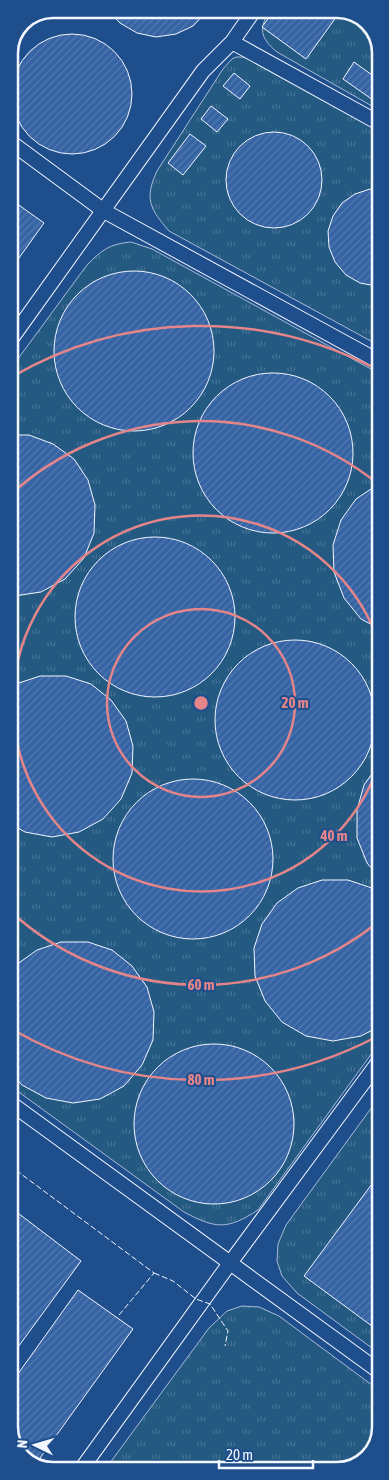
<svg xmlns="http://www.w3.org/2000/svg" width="389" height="1480" font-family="'Asap Condensed',sans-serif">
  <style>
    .grass { fill: url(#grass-tufts); stroke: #a8bbd7 }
    .building { fill: url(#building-hatch); stroke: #f2f6ff }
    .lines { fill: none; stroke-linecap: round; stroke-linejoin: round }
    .service-casing { stroke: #f2f6ff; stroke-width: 16 }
    .service { stroke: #1f4e8c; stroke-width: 14 }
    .fence { stroke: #f2f6ff; stroke-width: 1; stroke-dasharray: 6 2.5; stroke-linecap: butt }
    .ring { fill: none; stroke: #e38589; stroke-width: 2.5 }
    .rim { fill: none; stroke: #f2f6ff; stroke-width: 2.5 }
    .centre { fill: #e38589; stroke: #1f4e8c; stroke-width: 2.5 }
    .ring-label { font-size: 15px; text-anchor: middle; font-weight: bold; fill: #e38589; stroke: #1f4e8c; stroke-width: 4; stroke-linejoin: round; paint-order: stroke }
  </style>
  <defs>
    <pattern id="grass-tufts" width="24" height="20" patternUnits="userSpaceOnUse" patternTransform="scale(1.25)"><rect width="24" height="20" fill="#245a82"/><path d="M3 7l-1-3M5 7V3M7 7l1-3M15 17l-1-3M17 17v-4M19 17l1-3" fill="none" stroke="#447295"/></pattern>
    <pattern id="building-hatch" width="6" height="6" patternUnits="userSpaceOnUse" patternTransform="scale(1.25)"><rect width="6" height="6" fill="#3563a3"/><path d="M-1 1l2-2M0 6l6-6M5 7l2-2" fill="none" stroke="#537ab1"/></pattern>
  </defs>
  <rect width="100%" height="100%" fill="#1f4e8c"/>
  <!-- grass -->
  <path class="grass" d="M271 9H342L365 20 379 44V110L277 52C260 38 258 28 271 9Z
    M236 57H243L252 60 379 129 380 346 169 231C150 209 144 199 157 171L223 69 232 59Z
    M131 242 152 249 380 374V1042L258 1210C227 1230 216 1229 184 1212L9 1085V371L87 265C102 250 109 244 131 242Z
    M380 1096V1354L297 1293 282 1276 277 1261 278 1244 286 1225Z
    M242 1306 259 1307 279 1316 380 1391V1427L371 1454 345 1470 104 1471 209 1328 227 1311Z"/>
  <!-- building -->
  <path class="building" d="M107 9H209L193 26 176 34 156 37 137 33 120 23Z
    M275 9H342L306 59 262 27Z
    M12 94a60 60 0 1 1 120 0a60 60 0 1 1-120 0Z
    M354 62 379 80V91L373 100 343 79Z
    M234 73 250 86 240 99 223 86Z
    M211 106 228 119 217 132 201 119Z
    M226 180a48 48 0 1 1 96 0a48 48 0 1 1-96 0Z
    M190 134 206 146 183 175 168 163Z
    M370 189H379V285L376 286 360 283 346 275 335 262 329 247 328 231 333 216 342 203 355 194Z
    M9 198 44 223 9 272Z
    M54 351a80 80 0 1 1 160 0a80 80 0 1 1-160 0Z
    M193 453a80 80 0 1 1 160 0a80 80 0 1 1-160 0Z
    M9 435H29L53 444 74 459 88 480 95 505 94 533 84 558 65 579 41 592 14 596 9 595Z
    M380 483V629L361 619 344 598 334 572 333 545 341 520 356 499Z
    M75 617a80 80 0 1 1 160 0a80 80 0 1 1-160 0Z
    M215 720a80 80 0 1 1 160 0a80 80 0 1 1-160 0Z
    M40 676H66L91 684 111 700 126 721 133 746 132 773 121 799 103 819 79 832 52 837 25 832 9 823V689L16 684Z
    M379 764H380V878L367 863 357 838V810L364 785Z
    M113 859a80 80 0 1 1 160 0a80 80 0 1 1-160 0Z
    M322 880H348L372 888 380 894V1026L361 1036 333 1041 306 1036 282 1022 265 1001 255 976 254 948 262 924 277 903 298 888Z
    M9 894 14 909 12 936 9 944Z
    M61 942H88L112 950 132 966 147 987 154 1012 153 1040 142 1065 124 1086 100 1099 73 1103 46 1098 22 1085 9 1070V975L16 965 37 950Z
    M134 1124a80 80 0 1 1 160 0a80 80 0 1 1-160 0Z
    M380 1173V1332L304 1276Z
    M10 1207 81 1261 10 1358Z
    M78 1290 133 1329 35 1465 24 1460 10 1436V1385Z"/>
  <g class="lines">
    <!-- service casing -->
    <g class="service-casing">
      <path id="service" d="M232 42 379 123
        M9 141 104 211 380 362
        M9 342 203 71 232 42 255 9
        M9 1102 380 1372
        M80 1471 230 1263 380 1060"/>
    </g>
    <!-- service -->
    <use href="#service" class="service"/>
    <!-- fence -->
    <path class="fence" d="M9 1165 154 1273 119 1315
      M154 1273 173 1281 196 1299 210 1304 228 1331 225 1346"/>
  </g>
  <!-- distance rings -->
  <g class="ring">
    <circle cx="201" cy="703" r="94"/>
    <path d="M380 761A188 188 0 1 1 379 643"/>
    <path d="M378 922A282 282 0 0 1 10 911M10 495A282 282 0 0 1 378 484"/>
    <path d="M378 1036A377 377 0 0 1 10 1028M10 378A377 377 0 0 1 378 370"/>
  </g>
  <!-- crop -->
  <path d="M0 0H389V1480H0ZM53 18H337A35 35 0 0 1 372 53V1427A35 35 0 0 1 337 1462H53A35 35 0 0 1 18 1427V53A35 35 0 0 1 53 18Z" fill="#1f4e8c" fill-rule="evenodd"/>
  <path class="rim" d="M53 18H337A35 35 0 0 1 372 53V1427A35 35 0 0 1 337 1462H53A35 35 0 0 1 18 1427V53A35 35 0 0 1 53 18Z"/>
  <circle cx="201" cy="703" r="8" class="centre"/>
  <g class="ring-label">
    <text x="295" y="708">20 m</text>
    <text x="334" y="841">40 m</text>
    <text x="201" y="990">60 m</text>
    <text x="201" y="1085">80 m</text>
  </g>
  <!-- north arrow -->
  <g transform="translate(35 1445) rotate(275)" stroke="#1f4e8c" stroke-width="4" paint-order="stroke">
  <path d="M0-4L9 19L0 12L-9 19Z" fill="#f2f6ff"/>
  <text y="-8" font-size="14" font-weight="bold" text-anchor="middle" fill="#f2f6ff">N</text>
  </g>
  <!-- scale -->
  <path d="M219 1460v8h94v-8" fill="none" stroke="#f2f6ff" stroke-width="2.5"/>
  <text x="226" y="1460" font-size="15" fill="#f2f6ff" stroke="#1f4e8c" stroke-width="4" paint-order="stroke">20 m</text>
</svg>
